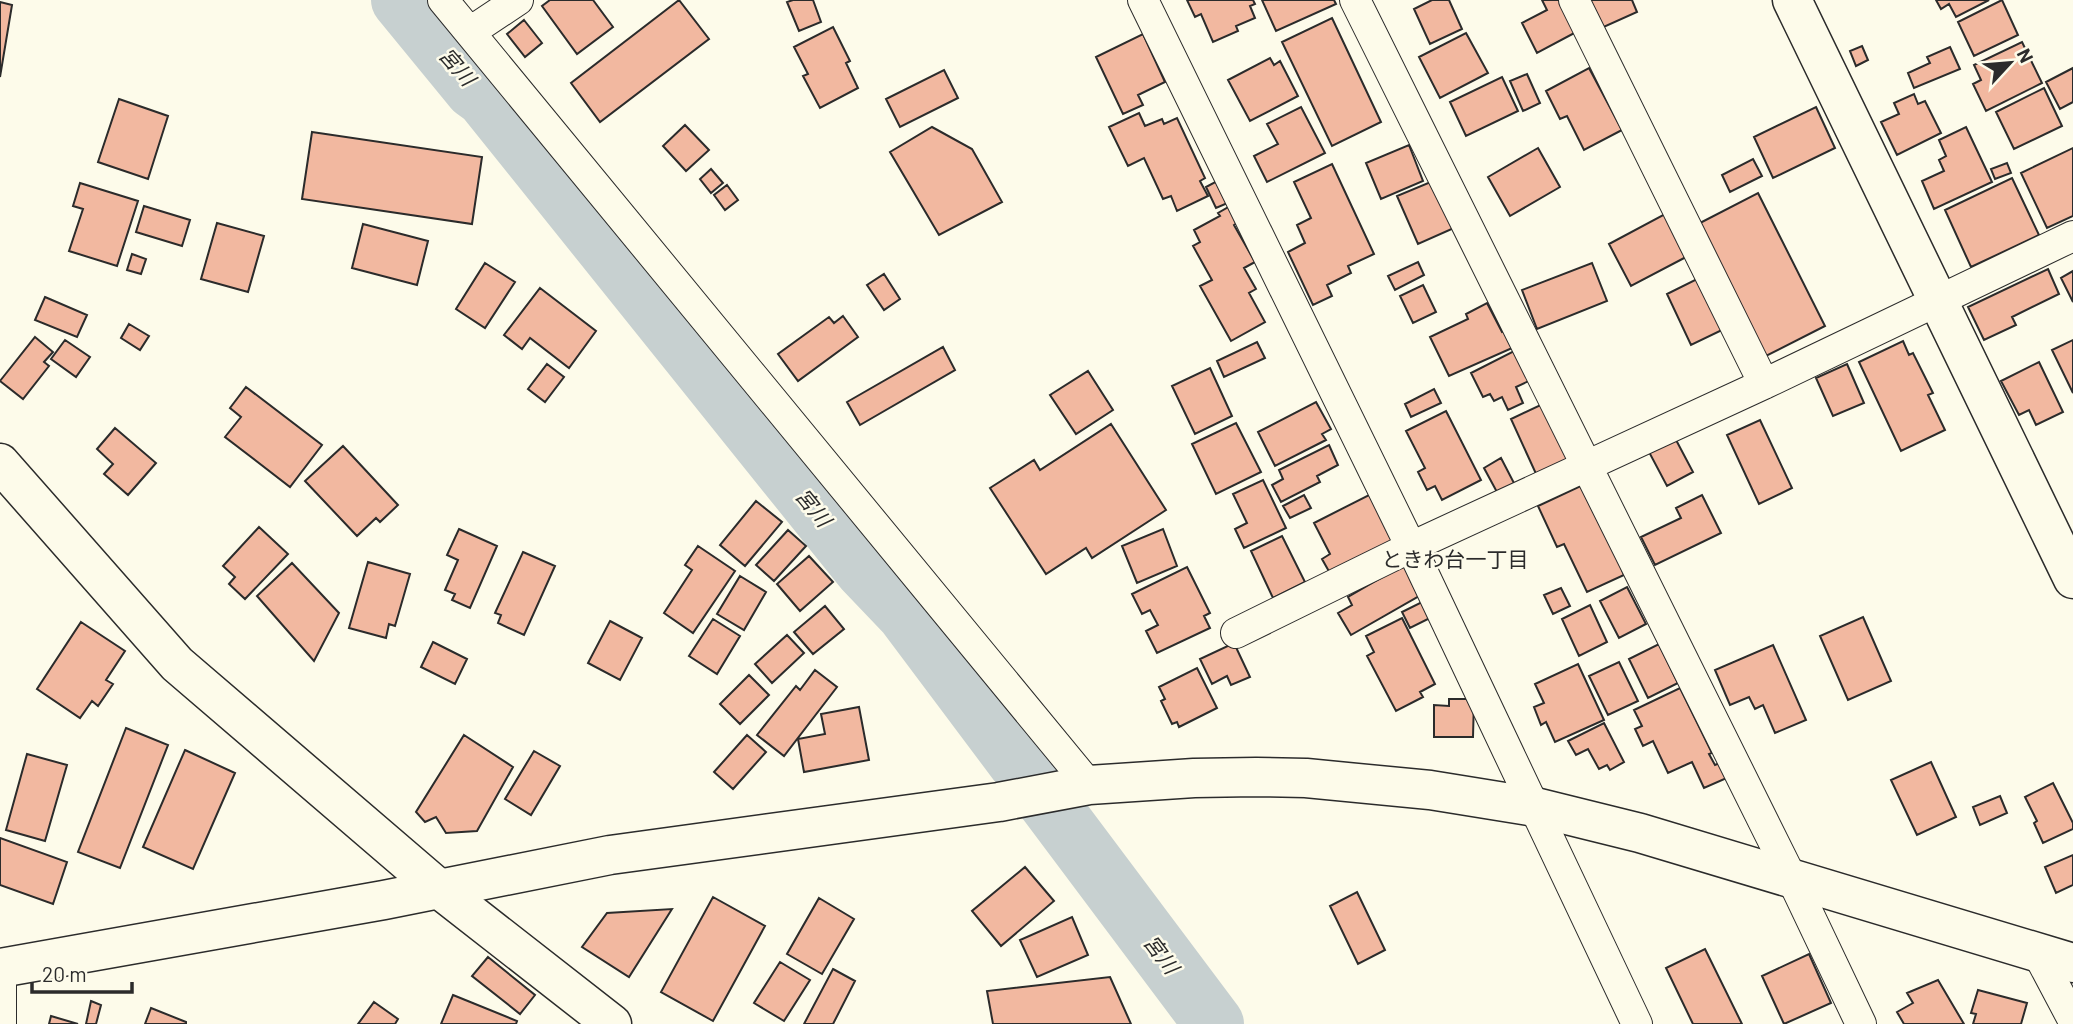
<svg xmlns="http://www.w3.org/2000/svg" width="2073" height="1024" font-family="Barlow,'Noto Sans JP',sans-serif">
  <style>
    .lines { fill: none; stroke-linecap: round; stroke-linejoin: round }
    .river { stroke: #c7d0d0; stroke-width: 60 }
    .building { fill: #f2b8a0; stroke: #2b2b2b; stroke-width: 2 }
    .street-casing { stroke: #2b2b2b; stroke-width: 32 }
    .secondary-casing { stroke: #2b2b2b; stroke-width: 41 }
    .street { stroke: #fdfbea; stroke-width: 30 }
    .secondary { stroke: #fdfbea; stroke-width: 38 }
    .labels { text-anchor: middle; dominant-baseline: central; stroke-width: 5; stroke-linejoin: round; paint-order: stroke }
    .water-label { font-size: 21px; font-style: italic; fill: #2b2b2b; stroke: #fdfbea }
    .neighbourhood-label { font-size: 21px; fill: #2b2b2b; stroke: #fdfbea }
  </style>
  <rect width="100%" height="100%" fill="#fdfbea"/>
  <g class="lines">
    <!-- river -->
    <path class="river" d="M401 0 474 89 485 97 864 569 906 613 1214 1024"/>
  </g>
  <!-- building -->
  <path class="building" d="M550 0H593L613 27 577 54 542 6Z
    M679 0 709 39 600 122 571 83Z
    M793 0H813L821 22 799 31 787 2Z
    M1187 0H1253L1255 4 1250 6 1255 18 1236 26 1238 31 1213 42 1201 14 1195 17Z
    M1262 0H1334L1336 4 1276 31Z
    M1432 0H1449L1462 29 1430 44 1414 9Z
    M1542 0H1564L1580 30 1537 53 1522 23 1547 10Z
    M1584 0H1632L1637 12 1597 30Z
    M1936 0H1989L1956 17 1949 4 1941 9Z
    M2002 0 2018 35 1974 56 1958 22Z
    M0 2 12 5 0 77Z
    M1332 18 1381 122 1332 146 1282 42Z
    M524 20 542 43 525 57 507 34Z
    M833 27 850 61 846 63 858 88 820 108 803 76 808 74 794 47Z
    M1466 33 1488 73 1440 98 1419 57Z
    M1143 34 1165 82 1138 95 1143 105 1123 114 1096 57Z
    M2022 42 2042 83 1986 111 1973 84 1981 80 1974 65Z
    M1862 46 1868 60 1856 66 1850 51Z
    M1950 47 1960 69 1914 88 1908 73 1930 63 1927 57Z
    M1270 58 1274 65 1280 61 1298 96 1250 121 1228 80Z
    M1589 68 1622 130 1584 150 1567 116 1560 119 1546 91Z
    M2073 68V102L2060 109 2046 82Z
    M944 70 958 98 900 127 886 99Z
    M1527 74 1540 103 1523 111 1510 81Z
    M1502 77 1518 111 1466 136 1450 102Z
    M2044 88 2062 126 2014 149 1996 112Z
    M1914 94 1918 104 1925 101 1941 133 1897 155 1881 122 1899 114 1894 103Z
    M119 99 168 116 148 179 98 162Z
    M1301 107 1325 153 1267 182 1254 156 1278 144 1267 124Z
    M1816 107 1835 148 1773 178 1754 137Z
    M1139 113 1145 126 1162 119 1164 124 1177 118 1205 178 1200 181 1208 196 1177 211 1171 196 1163 199 1144 158 1128 166 1109 127Z
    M685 125 709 150 686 171 663 146Z
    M932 127 972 149 1002 202 939 235 890 152Z
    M1966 127 1992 182 1934 209 1922 181 1944 171 1939 160 1946 156 1939 140Z
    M312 132 482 157 472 224 302 199Z
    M1409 145 1423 181 1381 199 1366 163Z
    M1538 148 1560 187 1510 216 1488 177Z
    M2073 148V216L2047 228 2021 173Z
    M1753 159 1762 176 1730 192 1722 175Z
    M2007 163 2011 173 1995 179 1991 169Z
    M1332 164 1374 254 1348 266 1351 273 1327 285 1332 296 1313 305 1288 252 1305 243 1297 225 1311 218 1294 182Z
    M711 169 723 183 711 193 700 179Z
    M2012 178 2039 235 1971 267 1945 210Z
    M1219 180 1230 202 1216 208 1206 187Z
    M1433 181 1454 228 1418 244 1397 196Z
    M80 183 138 201 117 266 69 251 83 209 73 206Z
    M727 185 738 200 725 210 714 195Z
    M1758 193 1825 326 1764 357 1698 224Z
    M1232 205 1240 221 1234 225 1255 262 1244 268 1256 289 1249 293 1265 322 1231 341 1200 286 1212 280 1193 246 1200 242 1194 230 1220 216 1218 213Z
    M144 206 190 220 182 246 136 232Z
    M1665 214 1688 256 1631 286 1609 244Z
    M217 223 264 236 248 292 201 279Z
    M363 224 428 241 417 285 352 268Z
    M132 254 146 259 141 274 127 270Z
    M1418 262 1424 275 1395 290 1388 276Z
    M485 263 515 282 485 328 456 309Z
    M1592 263 1607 301 1537 329 1522 290Z
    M2048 269 2059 294 2012 317 2016 325 1984 340 1968 307Z
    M2073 271V302L2061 278Z
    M884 274 900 299 884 310 867 285Z
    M1697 279 1722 330 1691 345 1667 294Z
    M1423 285 1436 312 1413 323 1400 296Z
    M540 288 596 331 569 368 530 338 522 349 504 335Z
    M45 297 87 315 77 337 35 320Z
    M1487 303 1502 332 1511 328 1519 345 1449 376 1430 337 1468 319 1466 314Z
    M843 316 858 337 798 381 778 354 829 317 834 323Z
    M129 324 149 336 140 350 121 338Z
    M35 337 53 352 44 362 49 366 23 399 0 381Z
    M65 340 90 357 76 377 51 359Z
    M2073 340V393L2052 350Z
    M1903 341 1909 355 1913 353 1933 393 1928 395 1945 430 1901 451 1859 362Z
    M1257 342 1265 358 1224 377 1217 361Z
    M943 347 955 370 860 425 847 402Z
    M1518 349 1533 379 1516 387 1523 403 1508 410 1502 397 1494 401 1490 394 1483 397 1471 373Z
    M2039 362 2063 412 2036 425 2029 410 2019 415 2001 381Z
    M547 364 564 377 545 402 528 389Z
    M1847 364 1864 403 1833 416 1816 378Z
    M1210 368 1232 416 1195 434 1172 386Z
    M1088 371 1113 410 1076 434 1050 395Z
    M246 387 322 445 290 487 225 437 241 417 230 408Z
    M1434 389 1441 403 1411 417 1405 404Z
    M1549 401 1575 459 1537 476 1511 419Z
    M1316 402 1331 429 1322 434 1326 440 1275 466 1258 432Z
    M1446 411 1481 480 1442 500 1435 486 1427 490 1418 472 1425 468 1406 431Z
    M1760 420 1792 488 1759 504 1727 435Z
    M1236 423 1261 472 1216 494 1192 444Z
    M1111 424 1166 510 1092 558 1086 548 1046 574 990 488 1034 460 1040 470Z
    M115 428 156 463 128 495 104 474 113 464 97 449Z
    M1675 438 1693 472 1667 486 1649 452Z
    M1329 445 1338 465 1317 476 1320 482 1281 502 1272 485 1283 479 1279 470Z
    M343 446 398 505 380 522 376 518 357 536 305 481Z
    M1501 458 1515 485 1498 494 1484 468Z
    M1263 480 1286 528 1244 548 1235 529 1247 523 1233 494Z
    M1587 483 1624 575 1587 592 1564 544 1557 547 1538 506Z
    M1371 494 1396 543 1331 575 1322 559 1330 554 1314 523Z
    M1304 495 1311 508 1290 518 1283 506Z
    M1702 495 1721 533 1655 565 1641 537 1681 518 1676 508Z
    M756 501 782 522 745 566 720 545Z
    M259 527 288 554 245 599 229 584 235 577 223 566Z
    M459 529 497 546 470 608 452 600 455 594 445 590 458 560 447 555Z
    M1163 529 1177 566 1137 583 1122 546Z
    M788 530 806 546 774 581 756 565Z
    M1282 536 1305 582 1273 598 1251 551Z
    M698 546 735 571 693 633 664 613 692 570 685 565Z
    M523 552 555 566 524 635 498 623 501 615 495 613Z
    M809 556 833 582 800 611 777 584Z
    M368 562 410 574 395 626 389 624 386 638 349 628Z
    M292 563 339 613 314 661 257 596Z
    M1405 564 1414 580 1411 581 1419 596 1351 635 1338 613 1352 605 1348 597Z
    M1187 567 1210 613 1204 616 1210 628 1157 653 1146 631 1158 625 1150 610 1142 614 1132 594Z
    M740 576 766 592 744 630 717 614Z
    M1627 587 1646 624 1619 638 1600 601Z
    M1561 588 1570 606 1553 614 1544 595Z
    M1426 600 1434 616 1410 628 1402 612Z
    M1590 605 1607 642 1579 656 1562 619Z
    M825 606 844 629 813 654 794 632Z
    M1863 617 1891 681 1848 700 1820 636Z
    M1402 618 1435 684 1420 692 1423 697 1396 711 1367 656 1374 652 1366 636Z
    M713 619 740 636 717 674 689 656Z
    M610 621 642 638 620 680 588 663Z
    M81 622 125 651 106 680 113 684 98 706 92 701 80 718 37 689Z
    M787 635 804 653 772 683 755 664Z
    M433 642 467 659 455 684 421 667Z
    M1234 643 1250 677 1231 685 1227 676 1212 684 1200 659Z
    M1659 644 1678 683 1648 698 1629 659Z
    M1773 645 1806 720 1775 733 1763 705 1755 709 1749 697 1730 705 1715 670Z
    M1619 662 1638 701 1608 715 1589 676Z
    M1578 664 1604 720 1555 742 1546 722 1541 725 1534 707 1544 703 1535 684Z
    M1197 668 1217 708 1179 727 1177 722 1172 724 1161 701 1165 699 1159 687Z
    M815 670 837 687 784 756 757 735 796 686 800 690Z
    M749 675 769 695 740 724 720 704Z
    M1680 688 1712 753 1709 754 1715 765 1722 762 1729 777 1704 788 1692 762 1668 773 1653 741 1643 746 1635 729 1642 726 1634 710Z
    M1449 699H1474L1473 737H1434V705L1449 706Z
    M859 707 869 760 804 772 798 739 825 734 821 714Z
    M1604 723 1624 762 1610 770 1607 765 1599 769 1588 749 1576 755 1568 741Z
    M126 728 168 745 120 868 78 852Z
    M464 735 513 767 477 831 446 833 436 817 425 822 416 812Z
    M747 735 766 752 733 789 714 772Z
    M185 750 235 773 193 869 143 847Z
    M534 751 560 766 531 815 505 799Z
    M27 754 67 765 45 841 6 830Z
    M1931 762 1956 817 1917 835 1891 780Z
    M2053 783 2073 823V829L2043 843 2034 823 2037 821 2025 797Z
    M2000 796 2007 813 1980 825 1973 807Z
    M0 838 67 862 53 904 0 885Z
    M2073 855V885L2056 893 2045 867Z
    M1025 867 1054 901 1001 946 972 911Z
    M1357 892 1385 950 1358 964 1330 906Z
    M713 897 765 926 713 1021 661 992Z
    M819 898 854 919 822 974 787 954Z
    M672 909 629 977 582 947 607 913Z
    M1072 917 1088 955 1037 977 1020 940Z
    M1705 949 1742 1024H1693L1666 968Z
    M1809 954 1831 1003 1784 1024 1762 976Z
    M488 957 535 995 520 1014 472 976Z
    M780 962 810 980 784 1021 754 1003Z
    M833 969 855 981 833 1024H804Z
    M1110 977 1131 1024H993L987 991Z
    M1938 980 1964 1024H1904L1897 1012 1913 1003 1907 993Z
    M1978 990 2027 1003 2021 1024H1973L1976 1014 1971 1013Z
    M453 995 517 1021 516 1024H441Z
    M91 1001 101 1005 96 1024H86Z
    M374 1002 398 1019 395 1024H358Z
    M151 1008 186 1022V1024H145Z
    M51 1016 78 1024H49Z"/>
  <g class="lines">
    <!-- street casing -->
    <g class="street-casing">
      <path id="street" d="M443 0 1089 785
        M1143 0 1411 547 1637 1024
        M1355 0 1792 879 1861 1024
        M1574 0 1764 384
        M470 32 518 0
        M1236 633 1411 547 1764 384 2073 236
        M2037 952 2073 1020
        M1 968V1024"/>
    </g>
    <!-- secondary casing -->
    <g class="secondary-casing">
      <path id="secondary" d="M1792 0 2073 579
        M0 463 177 664 438 888 612 1024
        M0 968 384 900 610 855 999 802 1089 785 1194 778 1256 777 1306 778 1430 790 1535 807 1640 833 2073 963"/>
    </g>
    <!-- street -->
    <use href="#street" class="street"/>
    <!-- secondary -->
    <use href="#secondary" class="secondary"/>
  </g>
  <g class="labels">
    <!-- water labels -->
    <g class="water-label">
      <text transform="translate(458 66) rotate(49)">宮川</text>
      <text transform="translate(814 507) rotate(51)">宮川</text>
      <text transform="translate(1162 954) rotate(53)">宮川</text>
    </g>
    <!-- neighbourhood labels -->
    <g class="neighbourhood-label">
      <text x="1455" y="558">ときわ台一丁目</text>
    </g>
  </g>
  <!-- north arrow -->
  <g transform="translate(2010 63) rotate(64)" stroke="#fdfbea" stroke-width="5" paint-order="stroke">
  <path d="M0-5L12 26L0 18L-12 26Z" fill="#2b2b2b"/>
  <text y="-10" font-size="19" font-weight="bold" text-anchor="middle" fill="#2b2b2b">N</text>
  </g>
  <!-- scale -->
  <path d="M32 982v10h100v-10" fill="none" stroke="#2b2b2b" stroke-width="3.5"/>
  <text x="42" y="982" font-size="21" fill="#2b2b2b" stroke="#fdfbea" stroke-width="5" paint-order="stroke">20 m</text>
</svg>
